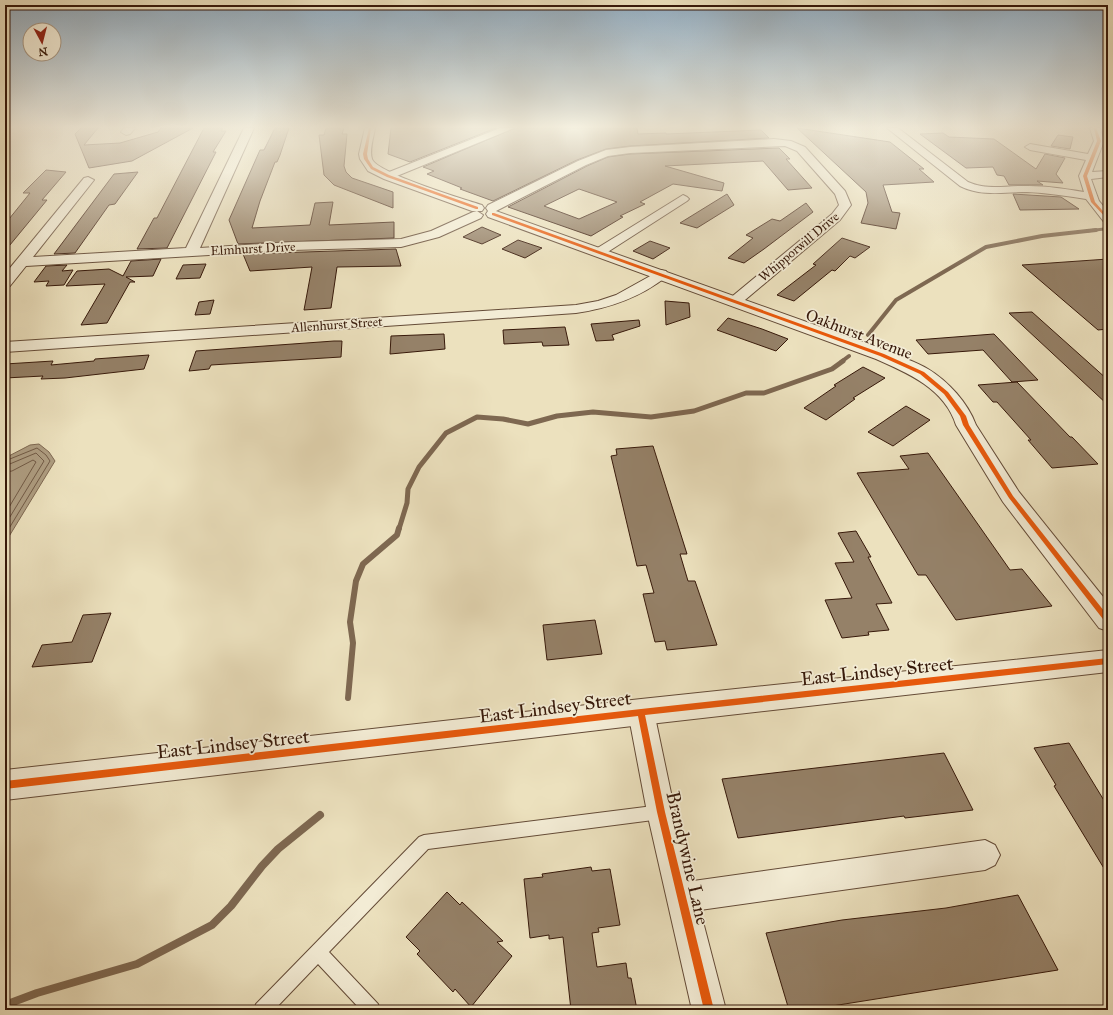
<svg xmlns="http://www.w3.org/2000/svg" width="1113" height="1015" font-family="'IM FELL Great Primer',serif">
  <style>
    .water { fill: #ae9d81; stroke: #7e6851 }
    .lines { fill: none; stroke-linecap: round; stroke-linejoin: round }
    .shore { stroke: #725b46; stroke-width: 1 }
    .stream-far4 { stroke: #7e6851; stroke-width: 3 }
    .stream-far3 { stroke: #7e6851; stroke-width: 4 }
    .stream-far2 { stroke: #7e6851; stroke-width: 5 }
    .stream-far1 { stroke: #7e6851; stroke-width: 6 }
    .stream { stroke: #7e6851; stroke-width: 8 }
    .building { fill: #958168; stroke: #37190a; fill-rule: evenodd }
    .service-casing { stroke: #644b37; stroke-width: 2 }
    .minor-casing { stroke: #644b37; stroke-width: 2 }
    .tertiary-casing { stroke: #644b37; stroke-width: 2 }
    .service { fill: #f3ecd5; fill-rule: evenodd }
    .minor { fill: #f3ecd5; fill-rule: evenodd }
    .tertiary { fill: #f3ecd5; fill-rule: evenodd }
    .cycleway-casing { stroke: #f3ecd5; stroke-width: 2 }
    .cycleway { fill: #e8590c; fill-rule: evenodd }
    .labels { text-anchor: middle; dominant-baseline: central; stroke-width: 3.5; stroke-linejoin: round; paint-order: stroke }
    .far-street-label { font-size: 13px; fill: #37190a; stroke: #f3ecd5 }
    .street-label { font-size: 16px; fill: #37190a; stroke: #f3ecd5 }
    .near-street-label { font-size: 19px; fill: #37190a; stroke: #f3ecd5 }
  </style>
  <rect width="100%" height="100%" fill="#ece1be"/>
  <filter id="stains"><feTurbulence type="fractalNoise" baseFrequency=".005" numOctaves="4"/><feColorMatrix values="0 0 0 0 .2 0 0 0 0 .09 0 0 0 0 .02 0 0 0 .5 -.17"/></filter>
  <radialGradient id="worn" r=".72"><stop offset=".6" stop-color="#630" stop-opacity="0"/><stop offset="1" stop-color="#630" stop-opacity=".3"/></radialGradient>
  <!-- water -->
  <path class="water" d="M39 444 49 452 55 461 5 543V458L30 445Z"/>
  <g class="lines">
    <!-- shore -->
    <path class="shore" d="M5 461 37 448 46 455 50 461 5 535
      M5 466 36 453 44 461 5 525
      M5 472 12 471 33 460 36 462 5 514"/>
    <!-- stream-far4 -->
    <path class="stream-far4" d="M1087 231 1104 229"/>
    <!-- stream-far3 -->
    <path class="stream-far3" d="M868 335 896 300 986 247 1042 236 1096 230
      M841 362 849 356"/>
    <!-- stream-far2 -->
    <path class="stream-far2" d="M399 529 407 503 408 489 419 467 446 433 477 417 503 419 528 424 557 416 593 412 651 417 694 411 746 393H764L832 369 843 361"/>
    <!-- stream-far1 -->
    <path class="stream-far1" d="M348 698 353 643 350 622 356 581 363 564 397 535 399 528"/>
    <!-- stream -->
    <path class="stream" d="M5 1005 37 993 137 964 212 925 231 906 262 866 278 849 320 815"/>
  </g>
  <!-- building -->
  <path class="building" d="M81 128H98L84 145 120 143 158 132 161 128H193L132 161 89 168 75 134Z
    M204 128H223L221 131H226L213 152H216L167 248 137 249 154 218H157Z
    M275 128H289L280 155 277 162H275L260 201 252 228 310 225 315 203 333 202 329 225 394 222V238L238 244 229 220 260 150H264Z
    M326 128H344L342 134H347L344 166 346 172 352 178 393 192V208L334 185 324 175 319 135H324Z
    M391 128H496L410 162 388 154Z
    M515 128H637L638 134 666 133V134L761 130 769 138 630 146 606 149 577 160 493 201 460 189 462 188 427 174 434 171 423 167Z
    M797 128 890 142 924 169H919L934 182 883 185 892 212 900 213 896 229 861 223 868 203 866 192Z
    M943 133 949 137 994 139 1036 169 1045 154 1065 158 1056 174 1063 183 1037 181 1043 185H1009L1004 176 997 175 993 167 966 168 920 134Z
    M1058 135 1073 137 1070 149 1051 146Z
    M779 148 790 159H786L812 188 788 190 763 161 665 166 724 183 722 191 673 184 640 202 645 204 620 216 623 217 591 236 508 207 587 166 608 157 630 154ZM579 189 617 202 579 219 544 206Z
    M46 170 66 172 42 200H47L5 251V224L30 193H23Z
    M138 172 115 204 109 205 75 253 54 254 114 174Z
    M727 194 734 205 697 228 680 223Z
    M1013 194 1061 197 1079 209 1020 210Z
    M806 203 813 212 764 249 744 263 728 258 753 238 746 235 772 219 780 221Z
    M482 227 501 235 482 244 463 237Z
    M842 238 870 247 855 258 850 256 835 271 832 270 794 301 777 295 816 265 813 264Z
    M518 240 542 248 525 258 502 249Z
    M650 241 670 248 653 259 633 251Z
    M396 249 401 266 337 267 331 308 304 310 312 267 250 271 243 254Z
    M161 259 153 276 126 277 135 282H130L107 323 81 325 105 284 66 286 77 271 109 269 123 276 131 261Z
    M1108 259V329L1098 330 1022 265Z
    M206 264 200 278 176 279 183 265Z
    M67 265 62 271 73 270 64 285 46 286 49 281 34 282 46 266Z
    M214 300 210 314 195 315 199 302Z
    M665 301 689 303 690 317 666 325Z
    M1032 312 1108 380V405L1009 313Z
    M728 318 762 329 788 339 776 351 717 330Z
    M639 320 640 326 612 335 614 340 596 341 591 324Z
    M565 327 569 345 543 346 542 342 504 344 503 330Z
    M444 334 445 349 390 354 391 336Z
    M994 334 1038 380 1012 382 983 350 928 354 916 340Z
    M334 341H342L341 357 211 365 209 369 189 371 196 351Z
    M149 355 144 369 65 378 41 379 43 376 5 378V364L53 361 51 365 94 361 95 359Z
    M863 367 885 378 853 398 855 399 826 420 804 408 836 386 834 385Z
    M1017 382 1070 437H1072L1098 464 1052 468 1028 440H1031L997 402H993L978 385Z
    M906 406 930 420 893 446 868 432Z
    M653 446 687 554H680L688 581H695L717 645 667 650 665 641 655 642 643 594 654 593 646 565 637 566 611 456 617 455 616 449Z
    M928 453 1010 570 1022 569 1052 606 956 620 926 575H918L857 473 909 469 900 456Z
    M856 531 871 557H868L892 603 876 604 889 630 868 632 869 635 842 638 825 600 852 598 835 563 854 562 838 533Z
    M111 613 92 662 32 667 42 645 72 642 83 615Z
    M595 620 602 654 547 660 543 625Z
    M1069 743 1108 807V875L1054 786 1056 785 1034 748Z
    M944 753 973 810 905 818 904 816 738 838 722 779Z
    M591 867 592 871 610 869 620 925 598 928 599 932 592 933 597 967 626 963 628 978H631L637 1010H571L563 937 549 939V935L530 938 524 879 543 877 542 874Z
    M447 892 460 905 462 902 503 941 497 942 512 956 471 1007 455 989 453 992 417 954 420 951 406 937Z
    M1018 895 1058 970 807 1010H789L766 933 842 920 946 908Z"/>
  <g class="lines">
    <!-- service casing -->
    <g class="service-casing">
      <path id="service" d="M661 805 666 807 668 812 666 817 661 819 428 849 329 952 378 1004 380 1010H361L318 964 274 1010H254L256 1004 419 837 424 835Z"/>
    </g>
    <!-- minor casing -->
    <g class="minor-casing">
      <path id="minor" d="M124 128H135L130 134 126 135 121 132Z
        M244 128H254L200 248 292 242 401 239 431 231 473 212 477 211 483 215 481 218 439 237 401 247 292 250 26 266 10 286 5 287V274L84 178 88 177 94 180 33 257 186 248Z
        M500 128H514L392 178 388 179 382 176 384 174Z
        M887 128H898L968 182C988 191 1008 185 1029 186 1047 186 1066 189 1084 192L1079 176 1086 160 1030 150 1025 147 1030 144 1088 154 1094 141 1090 128H1100L1104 141 1092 172 1108 171V177L1091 179 1099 201 1108 212V223L1104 222 1086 199C1067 196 1047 193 1027 192 1004 192 982 197 960 186Z
        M774 139 791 141 805 147 845 191 851 205 840 220 739 305H729L727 302 729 299 832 214 839 205 835 194 797 151 785 146 630 153 608 156 586 165 496 211H488L486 208 488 205 578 161 606 150 630 147Z
        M683 195 687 197 689 199 687 201 603 255H593L591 252Z
        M661 270 666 271 668 274 666 277C639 298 610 308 576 313L5 352V342L576 305 598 301 616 295Z
        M641 701 650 704 654 712 675 812 693 881 985 840 995 845 1000 855 995 865 985 870 700 910 726 1010H692L647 812 628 712 632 704Z"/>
    </g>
    <!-- tertiary casing -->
    <g class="tertiary-casing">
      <path id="tertiary" d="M365 128H375C374 136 369 150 372 159 377 173 463 199 482 205L484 208 482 211H472L384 179 368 171 360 159 359 154Z
        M493 210 888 351C901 357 916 362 928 369 948 381 968 403 976 425L1019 492 1108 603V631L1099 628 1003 502 956 425C945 389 908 373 876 359L488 217 486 214 488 211Z
        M1108 650V672L641 725 5 800V770L641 699Z"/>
    </g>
    <!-- service -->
    <use href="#service" class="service"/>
    <!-- minor -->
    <use href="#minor" class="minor"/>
    <!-- tertiary -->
    <use href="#tertiary" class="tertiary"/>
    <!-- cycleway casing -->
    <g class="cycleway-casing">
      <path id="cycleway" d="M369 128H371L367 154 368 159 373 167 389 175 478 207V209H476L387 177 371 169 364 159 363 154Z
        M1094 128H1096L1101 141 1087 176 1095 202 1108 217V220L1091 202 1083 176 1097 141Z
        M492 213H494L884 354 924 372 948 392 966 416 969 425 1013 496 1108 616V624L1106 623 1009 498 963 425 960 416 944 394 920 374 880 356 492 215Z
        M1108 658V664L645 715 665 812 714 1010H704L657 812 638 716 5 789V781L641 709Z"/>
    </g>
    <!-- cycleway -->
    <use href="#cycleway" class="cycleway"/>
  </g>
  <!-- sky -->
  <linearGradient id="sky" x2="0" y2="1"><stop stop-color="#91abbf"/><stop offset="0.47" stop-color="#f6f2e2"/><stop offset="1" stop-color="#f6f2e2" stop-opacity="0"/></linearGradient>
  <rect width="1113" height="270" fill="url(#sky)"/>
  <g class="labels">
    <!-- far-street labels -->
    <g class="far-street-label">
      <text transform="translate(799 247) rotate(-40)">Whipporwill Drive</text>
      <text transform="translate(253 249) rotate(-3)">Elmhurst Drive</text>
      <text transform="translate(337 325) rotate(-4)">Allenhurst Street</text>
    </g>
    <!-- street labels -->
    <g class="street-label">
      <text transform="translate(859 334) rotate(21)">Oakhurst Avenue</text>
    </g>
    <!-- near-street labels -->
    <g class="near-street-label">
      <text transform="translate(877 671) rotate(-6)">East Lindsey Street</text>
      <text transform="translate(555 707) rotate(-7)">East Lindsey Street</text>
      <text transform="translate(233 744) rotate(-6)">East Lindsey Street</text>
      <text transform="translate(688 858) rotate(77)">Brandywine Lane</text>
    </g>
  </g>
  <!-- margin -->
  <rect width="1113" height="1015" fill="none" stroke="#ece1be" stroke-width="20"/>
  <rect x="6" y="6" width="1101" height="1003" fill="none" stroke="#37190a" stroke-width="2"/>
  <rect x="10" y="10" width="1093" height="995" fill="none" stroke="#37190a"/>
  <!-- north arrow -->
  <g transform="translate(42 42) rotate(173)"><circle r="19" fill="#f3ecd5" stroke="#a89884"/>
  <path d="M0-3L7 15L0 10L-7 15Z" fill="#8f2418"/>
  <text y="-6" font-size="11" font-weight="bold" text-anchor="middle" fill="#37190a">N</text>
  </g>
  <rect width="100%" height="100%" filter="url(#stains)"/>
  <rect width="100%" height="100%" fill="url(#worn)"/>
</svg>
